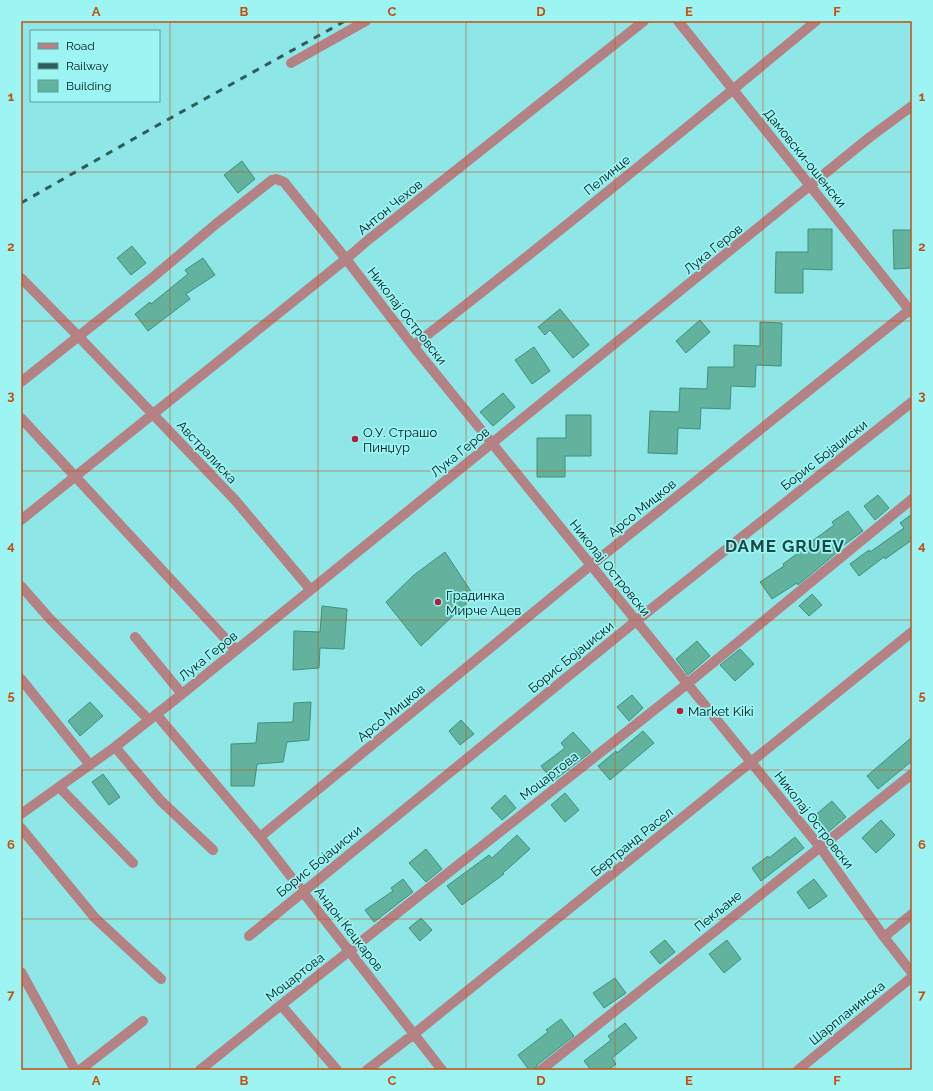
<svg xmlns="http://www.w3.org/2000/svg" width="933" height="1091" font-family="Raleway,sans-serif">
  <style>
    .building { fill: #62b29d; stroke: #3f907c }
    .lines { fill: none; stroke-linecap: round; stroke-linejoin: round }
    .minor { stroke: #b48184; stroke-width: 10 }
    .rail { stroke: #2e5b5b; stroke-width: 3; stroke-dasharray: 7 7; stroke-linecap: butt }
    .grid { fill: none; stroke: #c54f0e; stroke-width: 1; stroke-opacity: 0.55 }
    .poi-dot { fill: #b11e40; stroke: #9cf4f3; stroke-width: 1.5 }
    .labels { text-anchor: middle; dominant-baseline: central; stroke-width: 3.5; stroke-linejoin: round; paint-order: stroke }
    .street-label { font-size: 13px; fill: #001919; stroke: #9cf4f3 }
    .poi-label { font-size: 13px; fill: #001919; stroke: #9cf4f3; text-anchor: start }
    .district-label { font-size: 17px; font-weight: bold; letter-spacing: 1px; fill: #184848; stroke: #9cf4f3 }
    .neatline { fill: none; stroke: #c54f0e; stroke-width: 1.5 }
    .grid-label { font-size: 13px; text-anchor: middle; font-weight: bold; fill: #c54f0e }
  </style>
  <rect width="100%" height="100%" fill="#8ee7e6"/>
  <!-- building -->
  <path class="building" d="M242 161 255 179 238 193 224 175Z
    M808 229H832V270L803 269V293H775L776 252H808Z
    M893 230H912V268L894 269Z
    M132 246 146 263 131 275 117 258Z
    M203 258 215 275 186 294 190 299 148 331 135 314 150 302 151 304 188 274 185 270Z
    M560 309 589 345 573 358 550 330 545 335 538 327Z
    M700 320 710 332 686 353 676 341Z
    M760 322 782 323 781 366 756 365 755 387 731 386 730 409 701 408 700 429 678 428 677 454 648 453 650 411 679 412 680 388 707 389 708 367H734V345L760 346Z
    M534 347 550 371 532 384 515 360Z
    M503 393 515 407 493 426 480 412Z
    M566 415H591V456H565V477H537V438H566Z
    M878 495 889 508 875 520 864 506Z
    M848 511 863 531 840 548 841 549 798 585 797 583 772 599 760 582 784 566 783 564 812 543 811 542 834 525 832 522Z
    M912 514V540L885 559 884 557 859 576 850 564 869 550 870 552 904 528 900 523Z
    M445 552 474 596 421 646 386 602 414 575Z
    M812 594 822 605 809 616 799 606Z
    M322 606 347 609 344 649 320 648 319 668 293 670 294 631 320 632Z
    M697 641 710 656 688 675 676 659Z
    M740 649 754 664 735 681 720 665Z
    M632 695 643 708 629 721 617 707Z
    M90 702 103 716 80 736 68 721Z
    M311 702 309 740 287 742 283 762 257 764 254 786H231V744L256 743 258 723 293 722 294 703Z
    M461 720 474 734 460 745 449 731Z
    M643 731 654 743 610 780 598 766 616 751 617 753Z
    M573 732 591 752 553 781 541 766 565 748 561 743Z
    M912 737V761L878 789 867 776Z
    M103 774 120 797 109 805 92 782Z
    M565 793 579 810 565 822 551 805Z
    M505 795 516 808 502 820 491 808Z
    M832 801 846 817 827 833 813 817Z
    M881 820 895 835 876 853 862 838Z
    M517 835 530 849 503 873 504 874 462 905 447 886 489 855 492 858Z
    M795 837 804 848 761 881 752 868 768 856 769 858Z
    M426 849 442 869 426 882 409 863Z
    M403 879 413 892 374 922 365 910 393 891 391 888Z
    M814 879 827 896 809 909 797 892Z
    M421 918 432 930 420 941 409 928Z
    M665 940 675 952 660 964 650 952Z
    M727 940 741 959 724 973 709 954Z
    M615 978 626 993 604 1008 593 993Z
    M561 1019 574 1036 537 1065 535 1070H529L518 1055 548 1032 546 1030Z
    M625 1023 637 1038 612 1058 616 1064 608 1070H591L584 1061 611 1040 608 1036Z"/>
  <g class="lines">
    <!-- minor -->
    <path class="minor" d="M678 21 912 313
      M291 63 366 21
      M21 278 79 337 235 500 310 589
      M413 346C549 241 683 131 816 21
      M21 382 152 278 216 224 272 180 276 179 284 182 346 259 413 346 820 847 884 937 912 973
      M21 418 236 650
      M21 520 346 259 368 240 644 21
      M21 586 50 619 149 720
      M135 637 182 694
      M21 679 90 765
      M156 714 260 837 442 1070
      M115 747 161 801 213 850
      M59 787 133 863
      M21 814 115 747 182 694 870 137 912 106
      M21 828 95 918 161 979
      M260 837 590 566 912 308
      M249 936 636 621 912 402
      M884 937 912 914
      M21 972 75 1070
      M281 1005 337 1070
      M80 1070 143 1021
      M200 1070 281 1005 687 684 912 499
      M367 1070 414 1034 912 632
      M541 1070 912 774
      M798 1070 912 977"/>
    <!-- rail -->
    <path class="rail" d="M21 203 158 125 345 21"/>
  </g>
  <!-- grid -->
  <path class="grid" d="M170 21V1070M318 21V1070M466 21V1070M615 21V1070M763 21V1070M21 172H912M21 321H912M21 471H912M21 620H912M21 770H912M21 919H912"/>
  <!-- markers -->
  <g class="poi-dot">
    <circle cx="355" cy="439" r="4"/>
    <circle cx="438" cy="602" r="4"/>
    <circle cx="680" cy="711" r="4"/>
  </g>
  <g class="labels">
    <!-- street labels -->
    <g class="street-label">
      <text transform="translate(805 158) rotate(51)">Дамовски-ошенски</text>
      <text transform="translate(607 175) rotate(-39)">Пелинце</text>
      <text transform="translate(390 207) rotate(-39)">Антон Чехов</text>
      <text transform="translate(713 249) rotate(-39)">Лука Геров</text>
      <text transform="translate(407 316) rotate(52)">Николај Островски</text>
      <text transform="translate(207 452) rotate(47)">Австралиска</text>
      <text transform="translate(460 452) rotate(-39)">Лука Геров</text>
      <text transform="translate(824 455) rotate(-38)">Борис Бојаџиски</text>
      <text transform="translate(642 508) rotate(-39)">Арсо Мицков</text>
      <text transform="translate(610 568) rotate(51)">Николај Островски</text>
      <text transform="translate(208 656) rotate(-39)">Лука Геров</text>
      <text transform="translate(571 657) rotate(-39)">Борис Бојаџиски</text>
      <text transform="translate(391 713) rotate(-39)">Арсо Мицков</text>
      <text transform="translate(549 776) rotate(-38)">Моцартова</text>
      <text transform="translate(814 820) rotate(52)">Николај Островски</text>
      <text transform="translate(632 842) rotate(-39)">Бертранд Расел</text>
      <text transform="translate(319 861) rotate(-39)">Борис Бојаџиски</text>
      <text transform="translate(718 911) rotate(-39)">Пекљане</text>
      <text transform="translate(349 929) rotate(52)">Андон Кецкаров</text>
      <text transform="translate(295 977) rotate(-38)">Моцартова</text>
      <text transform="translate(847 1013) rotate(-39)">Шарпланинска</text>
    </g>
    <!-- poi labels -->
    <g class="poi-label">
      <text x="363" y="432">О.У. Страшо<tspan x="363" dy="15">Пинџур</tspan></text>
      <text x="446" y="595">Градинка<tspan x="446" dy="15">Мирче Ацев</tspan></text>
      <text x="688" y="711">Market Kiki</text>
    </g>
    <!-- district labels -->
    <g class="district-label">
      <text x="785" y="546">DAME GRUEV</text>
    </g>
  </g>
  <!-- border -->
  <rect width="933" height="1091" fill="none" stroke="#9cf4f3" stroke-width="44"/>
  <!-- legend -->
  <rect x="30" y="30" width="130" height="72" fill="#9cf4f3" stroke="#5e9c9c"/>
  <rect x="38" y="43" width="20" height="6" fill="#b48184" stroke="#5e9c9c"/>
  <text x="66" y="50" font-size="12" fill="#001919">Road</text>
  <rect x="38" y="63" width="20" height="6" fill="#2e5b5b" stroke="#5e9c9c"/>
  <text x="66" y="70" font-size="12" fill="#001919">Railway</text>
  <rect x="38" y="80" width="20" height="12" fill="#62b29d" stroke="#5e9c9c"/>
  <text x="66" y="90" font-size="12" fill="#001919">Building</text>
  <rect x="22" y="22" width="889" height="1047" class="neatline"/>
  <g class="grid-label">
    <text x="96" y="16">A</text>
    <text x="244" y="16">B</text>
    <text x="392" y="16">C</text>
    <text x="541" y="16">D</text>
    <text x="689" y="16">E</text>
    <text x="837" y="16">F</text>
    <text x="11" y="101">1</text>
    <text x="922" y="101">1</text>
    <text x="11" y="251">2</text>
    <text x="922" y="251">2</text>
    <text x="11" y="400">3</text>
    <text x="922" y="400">3</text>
    <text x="11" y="550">4</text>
    <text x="922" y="550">4</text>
    <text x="11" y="700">5</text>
    <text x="922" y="700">5</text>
    <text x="11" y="849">6</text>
    <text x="922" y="849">6</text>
    <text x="11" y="999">7</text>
    <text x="922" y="999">7</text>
    <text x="96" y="1085">A</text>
    <text x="244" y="1085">B</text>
    <text x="392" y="1085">C</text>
    <text x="541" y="1085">D</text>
    <text x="689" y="1085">E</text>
    <text x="837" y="1085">F</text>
  </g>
</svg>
